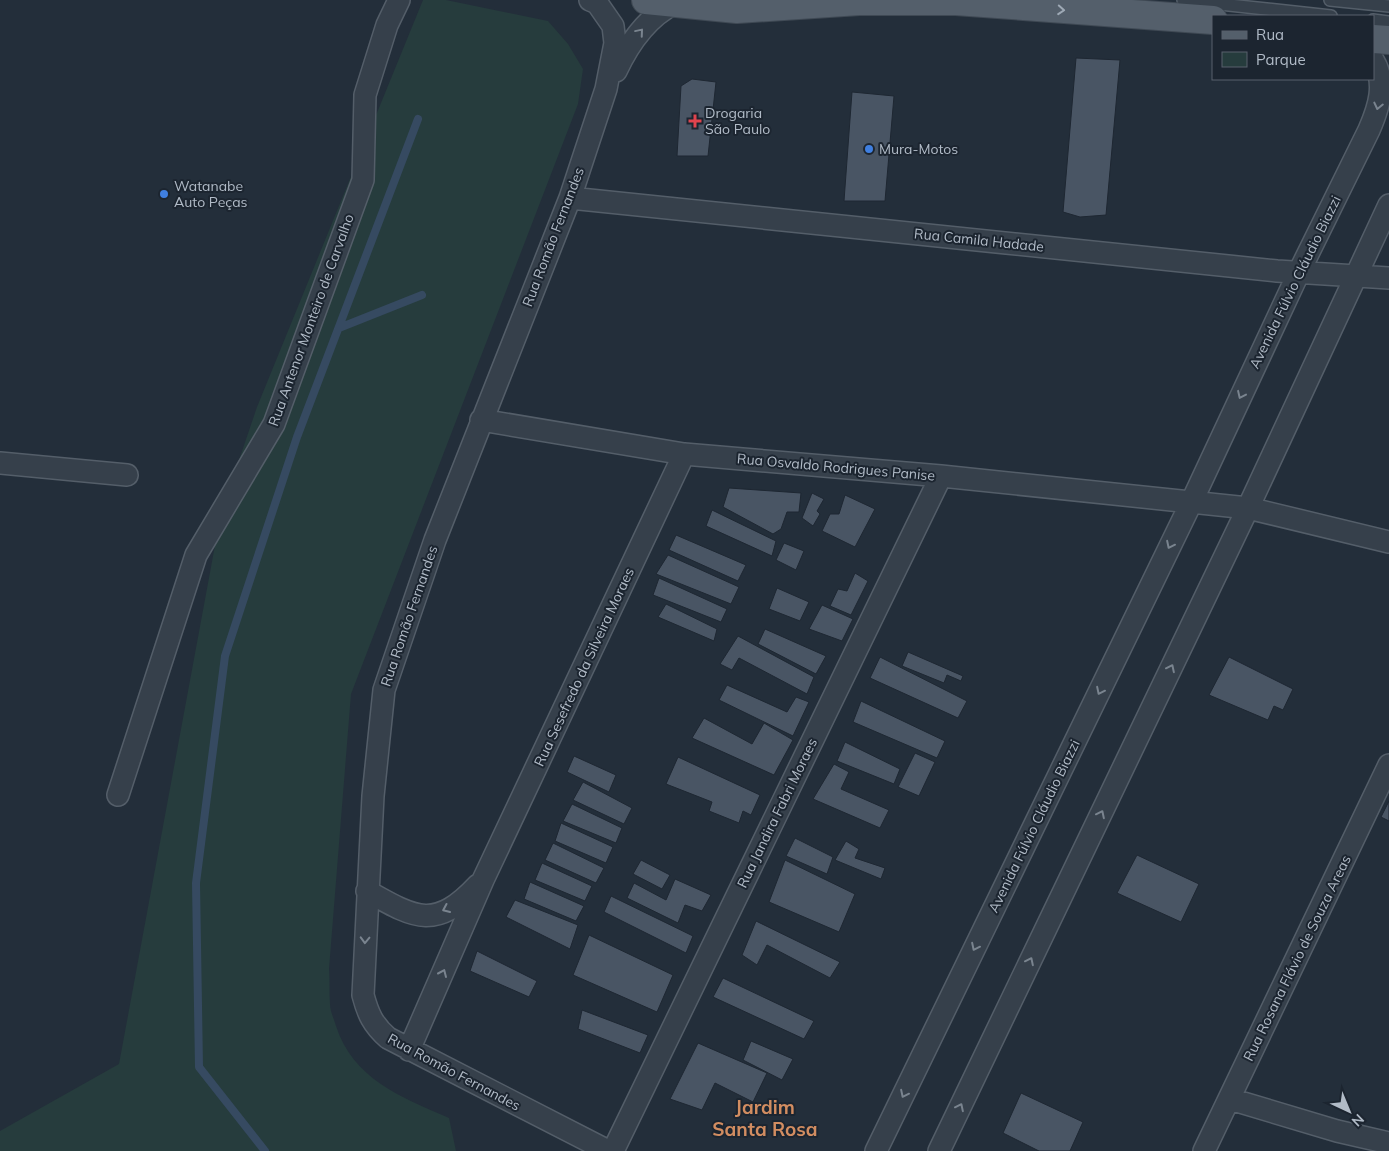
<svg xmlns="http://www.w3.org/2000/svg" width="1389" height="1151" font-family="Mulish,sans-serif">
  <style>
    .green { fill: #263c3d }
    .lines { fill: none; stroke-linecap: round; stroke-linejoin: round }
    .stream { stroke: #364a61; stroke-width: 8 }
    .building { fill: #495564; stroke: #1e2732 }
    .service-casing { stroke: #545e69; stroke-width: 14 }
    .minor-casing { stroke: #545e69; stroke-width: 24 }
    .primary-casing { stroke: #3f4954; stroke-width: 30 }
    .service { stroke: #36404b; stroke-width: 11 }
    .minor { stroke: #36404b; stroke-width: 21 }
    .primary { stroke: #545f6b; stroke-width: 28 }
    .oneway { stroke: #9ea9b5 }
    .oneway2 { stroke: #7a848f }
    .health-dot { fill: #e0444e; stroke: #1c2530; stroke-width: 2 }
    .shop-dot { fill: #3f7fe0; stroke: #1c2530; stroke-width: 2 }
    .labels { text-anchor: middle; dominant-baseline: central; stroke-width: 4; stroke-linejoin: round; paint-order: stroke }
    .poi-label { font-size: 14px; fill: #b1bbc7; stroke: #1c2530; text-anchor: start }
    .street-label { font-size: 14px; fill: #b1bbc7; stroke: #1c2530 }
    .district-label { font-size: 19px; font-weight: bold; fill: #d28d61; stroke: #1c2530 }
  </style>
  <rect width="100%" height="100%" fill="#232e3a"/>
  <!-- green -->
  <path class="green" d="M423 0H446L548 21 568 44 583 69 578 104 351 694 329 969C330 980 329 992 330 1004 330 1011 334 1019 336 1026 353 1079 401 1097 449 1118L456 1151H0V1131L119 1064 221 513 257 407Z"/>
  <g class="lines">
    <!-- stream -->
    <path class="stream" d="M339 328 422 295
      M265 1151 199 1067 196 883 225 656 297 437 418 119"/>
  </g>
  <!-- building -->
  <path class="building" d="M1076 58 1120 60 1106 215 1080 217 1063 212Z
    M692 79 716 82 708 156H677L681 86Z
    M852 92 894 96 885 201H844Z
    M729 488 801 493 799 512H787L781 529 773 534 723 507Z
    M812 493 824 499 817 511 820 514 813 526 802 518Z
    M845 495 875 509 855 547 822 531 830 514H839Z
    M712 510 776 541 772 556 706 526Z
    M676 535 746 565 738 581 669 550Z
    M784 543 804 551 796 570 776 560Z
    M668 555 739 587 731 604 656 574Z
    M855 573 868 581 851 615 830 606 838 589 847 591Z
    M659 578 727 609 721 622 653 595Z
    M777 588 809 602 800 621 769 609Z
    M666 604 717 629 714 641 658 617Z
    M822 605 853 619 842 641 809 629Z
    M765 629 826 656 816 674 758 644Z
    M738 636 814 677 807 694 739 658 732 670 720 664Z
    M908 652 963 676 961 681 947 675 944 683 902 666Z
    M880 657 967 701 958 718 870 678Z
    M1229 657 1293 689 1283 710 1274 706 1268 720 1209 695Z
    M727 685 787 712 796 697 809 702 793 736 719 700Z
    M861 701 945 741 937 758 853 722Z
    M704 718 752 744 764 723 793 740 774 775 692 738Z
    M845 742 900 769 894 784 837 761Z
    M915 753 935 762 919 796 898 787Z
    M574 756 616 775 609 792 567 772Z
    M678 757 760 795 751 815 743 811 739 823 709 811 712 802 666 784Z
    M834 764 849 772 841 789 889 810 880 828 813 799Z
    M583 782 632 808 624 824 573 800Z
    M1389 801V821L1381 817Z
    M572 804 622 828 616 843 563 821Z
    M561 823 613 847 606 863 555 841Z
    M795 838 833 857 827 874 786 856Z
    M846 841 859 849 855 858 885 868 881 879 835 860Z
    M553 843 604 868 596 883 545 860Z
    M1137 855 1199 884 1181 922 1117 893Z
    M641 860 670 875 662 889 633 874Z
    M785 860 855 894 839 932 769 902Z
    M542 863 592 886 585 901 535 880Z
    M675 879 711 895 702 911 685 905 678 923 627 898 634 883 666 900Z
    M530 882 584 906 576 921 524 899Z
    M611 896 693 936 686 953 604 912Z
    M515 900 578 925 570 949 506 917Z
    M756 921 840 962 830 978 767 945 757 965 742 955Z
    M589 935 673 975 657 1012 573 975Z
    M477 951 537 981 529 997 470 971Z
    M723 978 814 1021 804 1039 713 997Z
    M582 1010 648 1035 640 1053 578 1029Z
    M751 1041 793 1059 782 1080 743 1060Z
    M698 1043 767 1073 753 1102 715 1083 702 1110 670 1099Z
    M1021 1093 1083 1122 1070 1151H1039L1003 1133Z"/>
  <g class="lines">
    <!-- service casing -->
    <g class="service-casing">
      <path id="service" d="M1183 0 1331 16
        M1330 0 1389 6
        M1373 20 1389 22"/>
    </g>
    <!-- minor casing -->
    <g class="minor-casing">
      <path id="minor" d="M590 0 597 3 613 26 615 43 606 89 570 198 435 540 384 690 373 796 363 995C368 1014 373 1025 388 1038L608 1151
        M616 71C629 43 647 17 675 3
        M570 198 1277 271 1389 278
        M481 420 684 454 941 476 1248 508 1389 542
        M0 463 127 475
        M118 795 196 555 274 424 363 180 365 95 387 25 399 0
        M367 891C415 918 435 931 478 885
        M409 1050 483 880 684 454
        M1230 1099 1337 1131 1389 1143
        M613 1151 941 476
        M876 1151 1192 501 1299 272 1369 130C1379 107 1387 83 1373 60
        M939 1151 1248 508 1389 205
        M1204 1151 1389 765"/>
    </g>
    <!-- primary casing -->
    <g class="primary-casing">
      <path id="primary" d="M646 0 737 9 859 1H956L1213 20
        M1373 39 1389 40"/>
    </g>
    <!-- service -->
    <use href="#service" class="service"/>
    <!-- minor -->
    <use href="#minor" class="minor"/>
    <!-- primary -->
    <use href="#primary" class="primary"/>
  </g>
  <!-- one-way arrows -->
  <defs><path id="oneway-chevron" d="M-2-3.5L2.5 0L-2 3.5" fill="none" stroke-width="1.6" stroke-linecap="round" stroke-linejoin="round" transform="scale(1.25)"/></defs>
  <use class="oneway" href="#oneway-chevron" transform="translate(1061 10) rotate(4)"/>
  <g class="oneway2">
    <use href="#oneway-chevron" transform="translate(640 32) rotate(-50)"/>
    <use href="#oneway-chevron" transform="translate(1378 106) rotate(103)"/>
    <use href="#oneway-chevron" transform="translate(1241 395) rotate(115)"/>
    <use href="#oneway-chevron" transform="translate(1170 545) rotate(116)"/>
    <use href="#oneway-chevron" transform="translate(1171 668) rotate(-64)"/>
    <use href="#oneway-chevron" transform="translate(1100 691) rotate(116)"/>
    <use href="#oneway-chevron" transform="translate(1101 814) rotate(-64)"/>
    <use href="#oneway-chevron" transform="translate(446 909) rotate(156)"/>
    <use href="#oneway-chevron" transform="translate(365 940) rotate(92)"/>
    <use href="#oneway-chevron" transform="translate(975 947) rotate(116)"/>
    <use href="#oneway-chevron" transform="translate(1030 961) rotate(-64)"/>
    <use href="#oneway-chevron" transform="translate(443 973) rotate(-66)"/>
    <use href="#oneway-chevron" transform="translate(904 1094) rotate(116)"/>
    <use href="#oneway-chevron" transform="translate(960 1107) rotate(-64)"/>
  </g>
  <!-- markers -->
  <path class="health-dot" d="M692.5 113.5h5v5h5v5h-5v5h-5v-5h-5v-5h5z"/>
  <g class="shop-dot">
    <circle cx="869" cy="149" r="5"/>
    <circle cx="164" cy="194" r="5"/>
  </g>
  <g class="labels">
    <!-- poi labels -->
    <g class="poi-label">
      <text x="705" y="113">Drogaria<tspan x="705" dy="16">São Paulo</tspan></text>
      <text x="879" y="149">Mura-Motos</text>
      <text x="174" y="186">Watanabe<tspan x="174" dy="16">Auto Peças</tspan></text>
    </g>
    <!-- street labels -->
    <g class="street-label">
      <text transform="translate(553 237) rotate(-69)">Rua Romão Fernandes</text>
      <text transform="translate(979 240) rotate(6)">Rua Camila Hadade</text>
      <text transform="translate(1295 282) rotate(-64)">Avenida Fúlvio Cláudio Biazzi</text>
      <text transform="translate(311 320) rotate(-70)">Rua Antenor Monteiro de Carvalho</text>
      <text transform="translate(836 467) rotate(5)">Rua Osvaldo Rodrigues Panise</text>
      <text transform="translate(409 616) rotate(-71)">Rua Romão Fernandes</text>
      <text transform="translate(584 667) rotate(-65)">Rua Sesefredo da Silveira Moraes</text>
      <text transform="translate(777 813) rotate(-64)">Rua Jandira Fabri Moraes</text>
      <text transform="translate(1034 826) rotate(-64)">Avenida Fúlvio Cláudio Biazzi</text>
      <text transform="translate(1297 958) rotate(-64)">Rua Rosana Flávio de Souza Areas</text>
      <text transform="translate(454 1072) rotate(28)">Rua Romão Fernandes</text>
    </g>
    <!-- district labels -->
    <g class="district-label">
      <text x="765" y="1107">Jardim<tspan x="765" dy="22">Santa Rosa</tspan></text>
    </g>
  </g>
  <!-- legend -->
  <rect x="1212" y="15" width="162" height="65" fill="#1c2530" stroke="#58616c"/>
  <rect x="1222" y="31" width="25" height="8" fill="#545f6b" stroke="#58616c"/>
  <text x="1256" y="40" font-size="15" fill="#b1bbc7">Rua</text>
  <rect x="1222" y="52" width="25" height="15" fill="#263c3d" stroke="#58616c"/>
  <text x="1256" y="65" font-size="15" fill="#b1bbc7">Parque</text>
  <!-- north arrow -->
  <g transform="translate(1349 1111) rotate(136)" stroke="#1c2530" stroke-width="4" paint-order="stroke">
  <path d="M0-4L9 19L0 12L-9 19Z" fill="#b1bbc7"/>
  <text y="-8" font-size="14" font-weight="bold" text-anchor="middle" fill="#b1bbc7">N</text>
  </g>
</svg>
